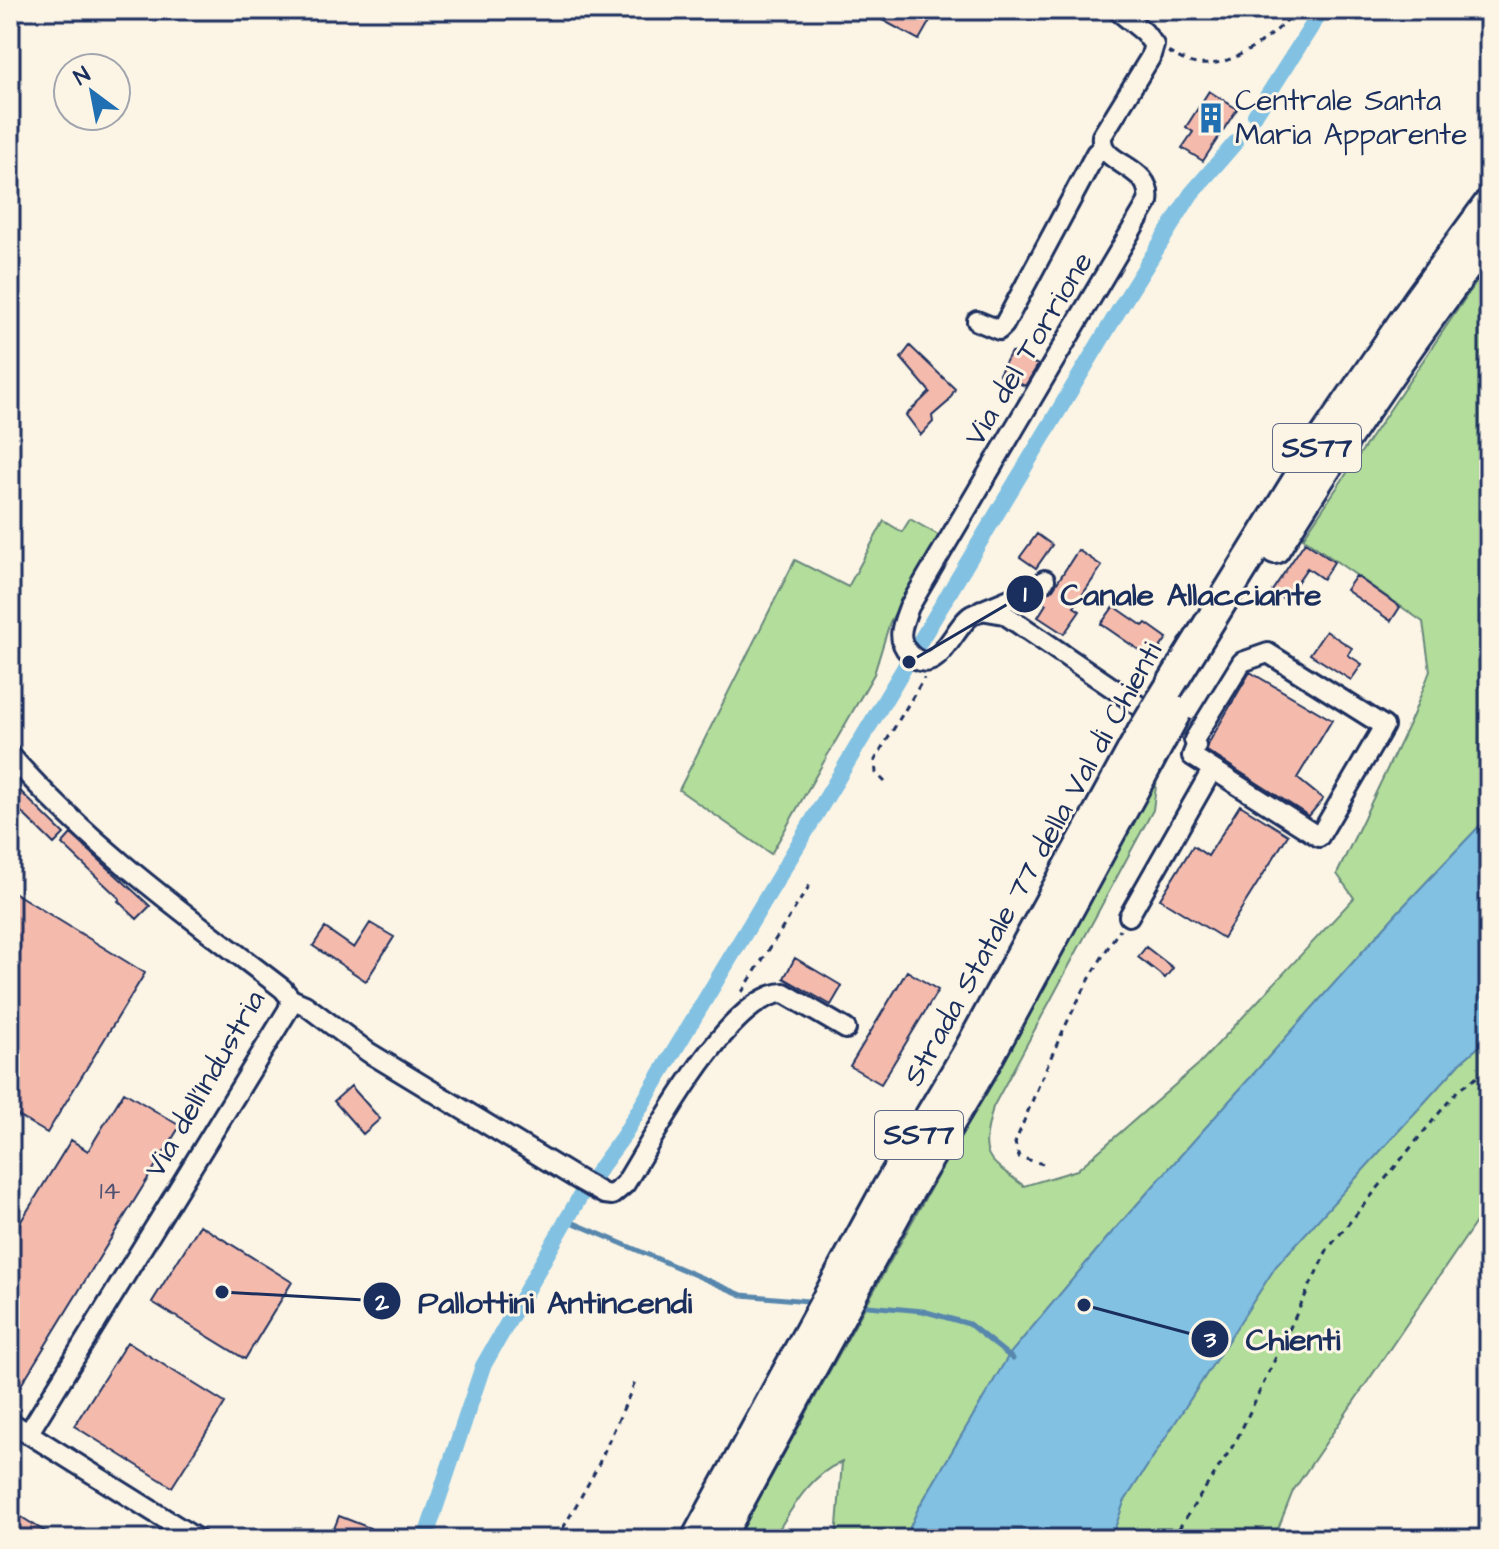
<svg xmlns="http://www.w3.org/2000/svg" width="1499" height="1549" font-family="'Architects Daughter',sans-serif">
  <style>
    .green { fill: #b3dd9a; stroke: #67867c; stroke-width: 2 }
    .water { fill: #82c1e2; stroke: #5987ad; stroke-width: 2 }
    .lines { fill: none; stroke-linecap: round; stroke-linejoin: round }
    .stream { stroke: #5987ad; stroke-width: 5 }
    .canal { stroke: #82c1e2; stroke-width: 16 }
    .building { fill: #f4bbad; stroke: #1b2f5e; stroke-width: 2 }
    .minor-casing { stroke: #1b2f5e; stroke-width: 24 }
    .highway-casing { stroke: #1b2f5e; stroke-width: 34 }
    .path { stroke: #1b2f5e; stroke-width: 3; stroke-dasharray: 6 6; stroke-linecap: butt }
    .minor { stroke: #fcf5e5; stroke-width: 18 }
    .highway { stroke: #fcf5e5; stroke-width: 28 }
    .highway-bridge-casing { stroke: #1b2f5e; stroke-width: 34; stroke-linecap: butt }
    .highway-bridge { stroke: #fcf5e5; stroke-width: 28 }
    .labels { text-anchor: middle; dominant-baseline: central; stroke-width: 6; stroke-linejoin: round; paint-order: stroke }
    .number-label { font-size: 26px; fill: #515272 }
    .shield { fill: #fcf5e5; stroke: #5e6a86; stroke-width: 2 }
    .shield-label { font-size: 28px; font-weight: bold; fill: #1b2f5e }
    .poi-label { font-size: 30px; fill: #1b2f5e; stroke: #fcf5e5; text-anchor: start }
    .street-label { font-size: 30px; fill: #1b2f5e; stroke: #fcf5e5 }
    .leader { fill: none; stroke: #1b2f5e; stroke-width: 3 }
    .callout-dot { fill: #1b2f5e; stroke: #fcf5e5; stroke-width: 3 }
    .mark-label { font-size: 24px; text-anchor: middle; font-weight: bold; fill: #fff }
    .callout-label { font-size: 32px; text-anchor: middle; font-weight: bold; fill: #1b2f5e; stroke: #fcf5e5; stroke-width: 6; stroke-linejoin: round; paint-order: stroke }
  </style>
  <rect width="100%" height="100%" fill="#fcf5e5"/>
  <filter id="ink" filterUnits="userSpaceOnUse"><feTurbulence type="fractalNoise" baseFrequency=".0125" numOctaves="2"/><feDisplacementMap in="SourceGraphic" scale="16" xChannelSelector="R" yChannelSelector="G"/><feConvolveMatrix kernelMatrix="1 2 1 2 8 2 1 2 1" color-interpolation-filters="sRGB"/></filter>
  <g filter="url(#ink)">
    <!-- green -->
    <path class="green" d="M1489 263V816L1397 913 1108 1237 1009 1355 918 1509 905 1539H836L842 1462C809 1475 791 1510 773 1539H737L1157 778 1153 810 993 1107C980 1157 983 1156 1024 1186L1077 1170 1199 1064 1354 898 1337 874 1413 715 1430 671 1423 622 1303 538Z
      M910 519 940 536 890 622 874 674 771 854 679 790 795 560 848 587 884 521 902 532Z
      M1489 1038V1203L1293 1491 1274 1539H1111L1124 1502 1276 1266 1461 1062Z"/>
    <!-- water -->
    <path class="water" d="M1489 816V1038L1461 1062 1276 1266 1124 1502 1111 1539H905L918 1509 1009 1355 1108 1237 1397 913Z"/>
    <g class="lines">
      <!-- stream -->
      <path class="stream" d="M567 1220 742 1295 808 1301
        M868 1306 923 1311 969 1324 1013 1359"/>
      <!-- canal -->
      <path class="canal" d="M1255 115 1322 10
        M425 1539 483 1366 582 1193 622 1138 1128 295 1191 194 1235 143"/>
    </g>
    <!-- building -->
    <path class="building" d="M864 10H936L919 40Z
      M1209 91 1237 109 1203 161 1182 148 1193 132 1186 127Z
      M910 346 955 389 948 402 932 416 933 422 921 435 906 415 930 392 901 358Z
      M1011 352 1038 365 1025 386 999 374Z
      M1037 534 1052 545 1036 568 1020 557Z
      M1305 542 1334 562 1323 579 1307 568 1285 600 1272 591Z
      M1078 550 1102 566 1074 607 1080 611 1064 634 1038 617 1046 604 1038 599 1053 589Z
      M1356 576 1400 607 1391 621 1346 590Z
      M1114 606 1143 626 1146 623 1167 638 1152 659 1101 624Z
      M1326 631 1352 648 1348 655 1362 664 1351 680 1310 654Z
      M1250 672 1332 720 1297 778 1323 799 1309 816 1207 751 1208 744Z
      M10 781 64 834 54 844 10 801Z
      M1240 805 1288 835 1223 938 1160 899 1193 846 1208 856Z
      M71 834 150 906 137 919 118 901 120 899 62 844Z
      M10 890 145 973 47 1133 10 1111Z
      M370 923 394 937 366 981 313 946 325 928 354 948Z
      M1146 947 1173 968 1165 978 1138 957Z
      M795 958 842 986 831 1005 784 978Z
      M907 971 938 990 881 1084 850 1066Z
      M351 1086 380 1119 363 1134 334 1101Z
      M124 1092 180 1126 10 1403V1239L71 1140 88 1151Z
      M200 1225 292 1282 245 1359 152 1302Z
      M127 1342 225 1403 172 1487 74 1426Z
      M10 1510 57 1539H10Z
      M339 1516 370 1528 365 1539H330Z"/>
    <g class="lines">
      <!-- minor casing -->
      <g class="minor-casing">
        <path id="minor" d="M977 321 999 330 1004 325 1096 153 1103 148
          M1045 580C1036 591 989 606 972 615 953 626 937 683 909 653 895 639 903 623 909 607L1148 202C1154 164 1098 166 1102 136L1150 58 1154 45 1144 32 1117 10
          M981 610 1004 614 1161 721
          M1268 653 1384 726 1319 837 1192 756 1196 746 1194 740 1242 662Z
          M10 755C89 845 188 916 283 989L291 999 288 1010 28 1434
          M1129 916 1212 770
          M291 999 305 1005 368 1052 579 1180 604 1194 612 1195 625 1184C653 1139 729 994 784 993L846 1029
          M10 1422 197 1539"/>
      </g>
      <!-- highway casing -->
      <g class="highway-casing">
        <path id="highway" d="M1275 549C1341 442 1413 338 1489 237
          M1160 702 1322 440 1418 300 1489 203
          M696 1539 887 1188 966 1055 1142 732
          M719 1539 901 1205 984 1066 1161 740"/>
      </g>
      <!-- path -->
      <path class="path" d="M1168 52C1177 57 1187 63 1198 64 1231 68 1277 36 1295 10
        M885 782 876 773 875 760 924 678
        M742 992 811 883
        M1043 1164 1019 1157 1015 1143C1045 1069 1075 996 1120 929
        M557 1539 596 1470 637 1378
        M1172 1539 1236 1441 1327 1250 1458 1090 1489 1069"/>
      <!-- minor -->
      <use href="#minor" class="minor"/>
      <!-- highway -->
      <use href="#highway" class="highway"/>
      <!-- highway-bridge casing -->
      <g class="highway-bridge-casing">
        <path id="highway-bridge" d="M1142 732 1160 702
          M1161 740 1177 711"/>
      </g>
      <!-- highway-bridge -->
      <use href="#highway-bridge" class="highway-bridge"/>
    </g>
  </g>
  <!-- icons -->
  <defs>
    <g id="building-bare" transform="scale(2.4)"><path d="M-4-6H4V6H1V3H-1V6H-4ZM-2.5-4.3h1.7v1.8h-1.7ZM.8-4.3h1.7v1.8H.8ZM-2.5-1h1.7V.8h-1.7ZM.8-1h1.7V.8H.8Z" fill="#1f6fb2" stroke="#fcf5e5" stroke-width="2.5" paint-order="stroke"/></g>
  </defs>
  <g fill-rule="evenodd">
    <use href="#building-bare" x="1211" y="118"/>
  </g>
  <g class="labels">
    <!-- number labels -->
    <g class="number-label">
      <text x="110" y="1191">14</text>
    </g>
    <!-- shield labels -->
    <g class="shield">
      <rect x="1273" y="424" width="88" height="48" rx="6"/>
      <rect x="875" y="1111" width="88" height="48" rx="6"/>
    </g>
    <g class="shield-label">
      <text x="1317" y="448">SS77</text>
      <text x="919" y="1135">SS77</text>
    </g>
    <!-- poi labels -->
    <g class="poi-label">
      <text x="1235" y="101">Centrale Santa<tspan x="1235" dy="34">Maria Apparente</tspan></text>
    </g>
    <!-- street labels -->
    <g class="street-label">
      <text transform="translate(1029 349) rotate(-59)">Via del Torrione</text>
      <text transform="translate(1033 864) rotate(-61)">Strada Statale 77 della Val di Chienti</text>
      <text transform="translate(205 1084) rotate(-60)">Via dell'Industria</text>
    </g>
  </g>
  <!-- callouts -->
  <path class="leader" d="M909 662L1025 594M222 1292L382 1301M1084 1305L1210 1339"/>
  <g class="callout-dot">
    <circle cx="909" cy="662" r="8"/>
    <circle cx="222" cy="1292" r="8"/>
    <circle cx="1084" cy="1305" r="8"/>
    <circle cx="1025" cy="594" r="20"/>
    <circle cx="382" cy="1301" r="20"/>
    <circle cx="1210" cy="1339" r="20"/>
  </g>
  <g class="mark-label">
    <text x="1025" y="602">1</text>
    <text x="382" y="1310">2</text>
    <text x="1210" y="1347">3</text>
  </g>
  <g class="callout-label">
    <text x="1191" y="605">Canale Allacciante</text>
    <text x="555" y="1313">Pallottini Antincendi</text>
    <text x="1293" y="1350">Chienti</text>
  </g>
  <!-- margin -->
  <rect width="1499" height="1549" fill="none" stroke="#fcf5e5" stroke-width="40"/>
  <rect x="20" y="20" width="1459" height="1509" fill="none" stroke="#1b2f5e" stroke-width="3" filter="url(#ink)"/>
  <!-- north arrow -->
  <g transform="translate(92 92) rotate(328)"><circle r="38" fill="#fcf5e5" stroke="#a2a6af" stroke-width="2"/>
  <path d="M0-6L14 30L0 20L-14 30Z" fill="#1f6fb2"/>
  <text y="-12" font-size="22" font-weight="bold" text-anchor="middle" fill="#1b2f5e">N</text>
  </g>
</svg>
